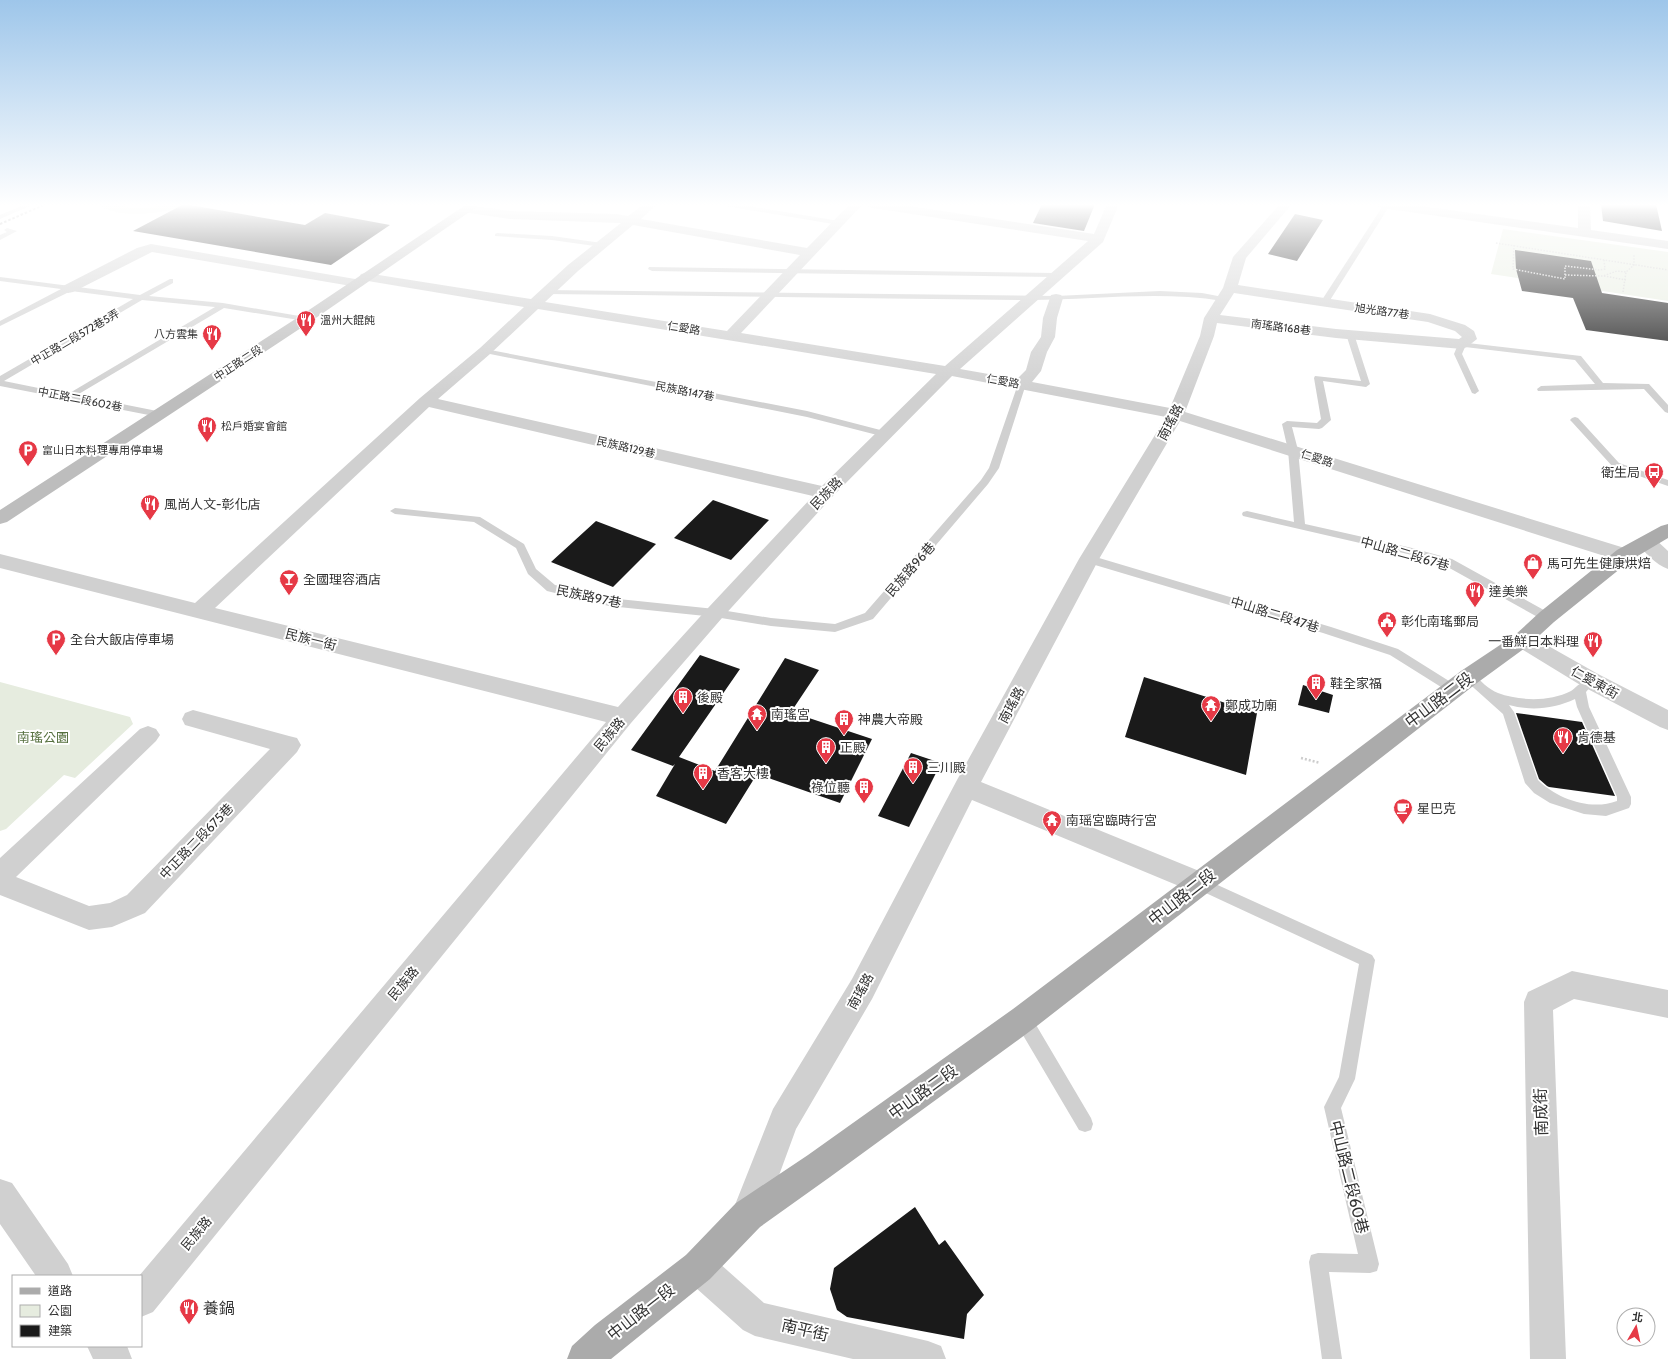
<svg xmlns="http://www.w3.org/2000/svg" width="1668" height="1359" font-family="Cabin,'Noto Sans TC',sans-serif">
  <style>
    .green { fill: #e6ecdf }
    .building { fill: #1a1a1a }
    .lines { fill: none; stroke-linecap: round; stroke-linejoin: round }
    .path-far1 { stroke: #cdcdcd; stroke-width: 1.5; stroke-dasharray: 1.5 1.5; stroke-linecap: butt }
    .path { stroke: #cdcdcd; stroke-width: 2.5; stroke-dasharray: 2 2; stroke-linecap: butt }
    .lane { fill: #d0d0d0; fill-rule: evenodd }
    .street { fill: #d0d0d0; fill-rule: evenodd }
    .secondary { fill: #bdbdbd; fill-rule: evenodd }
    .primary { fill: #ababab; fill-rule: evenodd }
    .rail { stroke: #888; stroke-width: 2; stroke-dasharray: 2.5 2; stroke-linecap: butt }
    .labels { text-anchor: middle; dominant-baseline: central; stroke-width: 4; stroke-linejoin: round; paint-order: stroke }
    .far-street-label { font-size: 11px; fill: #333; stroke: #fff }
    .far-poi-label { font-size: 11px; fill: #333; stroke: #fff; text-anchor: start }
    .street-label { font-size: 13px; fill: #333; stroke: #fff }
    .poi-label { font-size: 13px; fill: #333; stroke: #fff; text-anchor: start }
    .park-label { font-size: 13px; fill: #56703f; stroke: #fff }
    .near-street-label { font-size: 16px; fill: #333; stroke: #fff }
    .near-poi-label { font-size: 16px; fill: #333; stroke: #fff; text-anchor: start }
  </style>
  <rect width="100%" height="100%" fill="#fff"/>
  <!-- green -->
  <path class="green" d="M98 204H117L127 207 144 208 173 204H188C168 214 116 220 98 204Z
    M1503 229 1668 252V301L1491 274Z
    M0 682 130 717 133 724 75 778 64 775 6 829 0 831Z"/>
  <!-- building -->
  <path class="building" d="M184 204 305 225 325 213 390 225 331 265 133 231Z
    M1042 204H1095L1084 231 1033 223Z
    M1601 204H1656L1662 231 1603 221Z
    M1295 214 1323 220 1297 261 1268 254Z
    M1515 250 1591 261 1602 293 1668 303V341L1586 330 1573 298 1522 291 1516 269Z
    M713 500 769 520 731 560 674 538Z
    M596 521 656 544 613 587 551 562Z
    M700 655 740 669 679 757 715 771 785 658 819 670 791 712 872 739 840 803 757 774 726 824 656 796 675 764 673 766 631 750Z
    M1144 677 1257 713 1246 775 1125 737Z
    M1303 685 1333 695 1329 713 1298 705Z
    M1516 713 1582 722 1615 796 1549 787 1547 786 1539 779Z
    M911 753 941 763 909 827 878 816Z
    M915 1207 939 1245 945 1240 984 1295 967 1314 964 1339 847 1317 837 1310 830 1289 834 1268Z"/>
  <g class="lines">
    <!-- path-far1 -->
    <path class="path-far1" d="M1496 243 1668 270
      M1514 245 1513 269 1565 279V266L1600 270 1605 269 1604 260
      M1565 275 1603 276 1617 271 1626 272
      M1604 276 1626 280
      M1623 292 1626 272 1634 265V255"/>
    <!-- path -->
    <path class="path" d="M1301 758 1320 763"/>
    <!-- lane -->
    <path class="lane" d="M26 204H34L0 219V215Z
      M723 204H737L839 221 842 223 839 225 726 206Z
      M1384 204 1390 205 1327 305H1321L1320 303Z
      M7 228 17 231 0 240V235L7 232 4 230Z
      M497 233 552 236 602 243 606 245 602 247 552 240 495 236V234Z
      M649 267 1055 273 1059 275 1055 277 652 271 648 269Z
      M0 277 140 295 170 279H173V283L149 296 223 303 305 317 309 319 305 321 224 308 77 395 162 412 164 414 159 417 0 386V376L133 299 71 291 0 326V321L61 289 0 281ZM142 300 215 307 68 394 4 381Z
      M545 290 1056 296 1160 291 1202 293 1223 297 1227 299 1223 301C1155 290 1088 301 1020 300 863 298 705 296 548 294L544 292Z
      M1347 332H1353L1354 334 1370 384 1366 387 1323 381 1331 420 1322 428 1319 429 1292 427 1298 450 1305 524 1412 548 1452 559 1551 614 1553 617 1551 620H1543L1444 565 1412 555 1243 516 1242 514 1243 512 1247 511 1294 522 1288 450 1282 424 1287 421 1317 423 1321 419 1314 378 1315 376 1361 381 1346 334Z
      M1459 342 1581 356 1603 383 1649 384 1668 405V413L1665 412 1644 389 1538 391 1537 389 1541 386 1595 384 1575 360 1465 347 1462 354 1479 391 1475 394 1472 393 1454 354Z
      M482 349H485L807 411 888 432 890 434 885 437 807 417 485 353 481 351Z
      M1022 381 1026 384 999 468 988 484 873 619 835 632 771 626 715 617 609 606 551 592 547 591 528 574 516 548 474 522 395 514 390 511 395 508 480 517 524 544 536 569 555 585 609 598 715 609 771 618 835 624 865 613 981 480 989 468 1018 384Z
      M1575 417 1578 418 1619 463 1668 480V486L1613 467 1572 422 1570 420 1572 418Z
      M1089 555 1331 627 1398 649 1457 686 1459 689 1457 692 1453 694 1449 692 1390 655 1323 633 1085 562 1084 559 1085 556Z
      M1469 672 1473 674C1480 680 1489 690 1498 693 1520 701 1549 702 1571 691 1577 687 1581 680 1589 683L1591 686 1586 692 1589 707 1631 797V804L1629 808 1606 816 1584 814 1550 803 1534 793 1525 783 1503 714 1465 680 1463 677 1465 674ZM1575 699 1577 707 1617 797V801C1591 811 1557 799 1538 780L1514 712 1509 705C1531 711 1554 709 1575 699Z
      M1200 877 1372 955 1375 960 1355 1079 1341 1108 1379 1264 1377 1271 1370 1273 1329 1272 1342 1359H1322L1309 1262 1311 1255 1318 1253 1358 1254 1324 1107 1339 1077 1359 964 1195 888 1193 883 1195 878Z
      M1023 1011 1029 1013 1091 1118 1093 1124 1091 1130 1085 1132 1079 1130 1017 1025 1015 1019 1017 1013Z"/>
    <!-- street -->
    <path class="street" d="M644 204H657L641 219 807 248 850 204H863L741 333 945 366 1088 241 873 208 869 207 867 204H896L1094 234 1107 204H1119L1103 242 960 369 1017 379 1026 370 1031 352 1041 337 1043 318 1051 295 1056 294 1061 295 1063 298 1057 318 1055 337 1047 352 1041 371 1032 382 1170 408 1200 336 1204 318 1223 288 1233 257 1280 204H1292L1246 258 1238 285 1430 314 1465 325 1474 331 1477 339 1467 347 1462 349 1336 338 1217 323 1214 336 1185 412 1631 550 1634 555 1631 560 1624 561 1617 560 1180 421 1099 559 981 782 1209 875 1213 883 1209 891 1200 895 1191 891 972 800 872 999 796 1129 760 1227 748 1232 736 1227 731 1215 773 1109 852 979 957 780 1079 559 1166 417 952 376 832 497 722 618 631 723 153 1312 141 1317V1276H139L606 722 0 568V554L195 603 420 398 480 348 524 307 362 280 364 283 362 286 357 287 152 252 73 292 68 293 63 292 61 289 63 286 137 248 151 244 361 280 359 277 361 274 366 273 531 299 568 265 621 223 510 219 463 212 461 209 463 206 467 205 510 211 616 214 628 216ZM633 225 800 255 727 331 545 302 578 271ZM1234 293 1428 322 1455 331 1462 337 1459 339 1336 329 1220 315ZM538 309 936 374 822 486 438 399 490 354ZM429 407 813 496 708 608 618 707 215 608Z
      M1376 204H1407L1578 228V204H1590L1591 230 1668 241V249L1382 208 1378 207Z
      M1647 536 1654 538 1668 551V569C1656 565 1644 552 1637 542L1640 538Z
      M1522 632 1529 635 1598 674 1668 710V730L1660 727 1582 686 1515 645 1511 640 1515 635Z
      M193 710 289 736 297 738 301 745 297 752 145 913 112 927 89 930 0 895V858L140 729 148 726 156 729 160 735 156 741 16 877 89 906 110 903 127 895 270 749 185 725 182 719 185 713Z
      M1572 971 1668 990V1018L1574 999 1553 1010 1566 1359H1530L1524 1002 1528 992Z
      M0 1179 12 1183 68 1264 73 1276H36L0 1224Z
      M698 1250 710 1255 764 1303 928 1341 941 1346 946 1359H853L755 1336 743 1330 686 1279 681 1267 686 1255Z
      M87 1346H127L132 1359H93Z"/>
    <!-- secondary -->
    <path class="secondary" d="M467 204H481L310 322 7 522 0 524V510L300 316Z"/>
    <!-- primary -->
    <path class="primary" d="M1668 524V538L1631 560 1554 622 1529 645 1477 683 1033 1029 830 1177 760 1227 710 1279 611 1359H567L572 1346 595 1325 686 1255 736 1203 808 1155 1013 1009 1461 671 1515 635 1540 612 1617 550 1661 526Z"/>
    <!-- rail -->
    <path class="rail" d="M0 224 46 204"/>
  </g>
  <!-- sky -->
  <linearGradient id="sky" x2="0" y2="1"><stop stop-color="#9ec6ea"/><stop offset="0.52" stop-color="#fff"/><stop offset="1" stop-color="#fff" stop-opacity="0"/></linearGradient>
  <rect width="1668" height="394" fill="url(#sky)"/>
  <!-- icons -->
  <defs>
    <g id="restaurant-pin" transform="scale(1)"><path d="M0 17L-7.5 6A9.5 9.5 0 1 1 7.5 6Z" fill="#e63946" stroke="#fff"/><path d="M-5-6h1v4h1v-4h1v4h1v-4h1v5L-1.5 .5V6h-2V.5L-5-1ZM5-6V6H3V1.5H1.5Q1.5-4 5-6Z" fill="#fff"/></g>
    <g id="parking-pin" transform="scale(1)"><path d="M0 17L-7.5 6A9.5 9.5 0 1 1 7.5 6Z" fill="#e63946" stroke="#fff"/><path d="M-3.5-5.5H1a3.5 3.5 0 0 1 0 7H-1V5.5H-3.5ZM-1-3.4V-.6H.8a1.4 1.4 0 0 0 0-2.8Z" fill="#fff"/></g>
    <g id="bus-pin" transform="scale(1)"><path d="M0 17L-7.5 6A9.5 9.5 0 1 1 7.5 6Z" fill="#e63946" stroke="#fff"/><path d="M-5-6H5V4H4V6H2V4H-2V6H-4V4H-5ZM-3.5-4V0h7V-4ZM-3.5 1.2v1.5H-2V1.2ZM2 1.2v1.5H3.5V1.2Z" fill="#fff"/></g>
    <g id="shop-pin" transform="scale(1)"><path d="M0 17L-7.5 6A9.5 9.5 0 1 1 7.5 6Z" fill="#e63946" stroke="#fff"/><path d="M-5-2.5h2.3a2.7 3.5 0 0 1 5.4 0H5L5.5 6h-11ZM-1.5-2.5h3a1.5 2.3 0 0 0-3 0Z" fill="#fff"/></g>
    <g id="bar-pin" transform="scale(1)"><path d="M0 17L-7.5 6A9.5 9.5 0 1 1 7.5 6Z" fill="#e63946" stroke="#fff"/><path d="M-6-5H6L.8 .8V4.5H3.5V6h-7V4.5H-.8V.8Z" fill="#fff"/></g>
    <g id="civic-pin" transform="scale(1)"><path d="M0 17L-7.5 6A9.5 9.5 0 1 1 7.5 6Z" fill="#e63946" stroke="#fff"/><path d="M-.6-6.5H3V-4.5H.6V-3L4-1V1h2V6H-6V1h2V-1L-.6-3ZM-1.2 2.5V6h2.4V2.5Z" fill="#fff"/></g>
    <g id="building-pin" transform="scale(1)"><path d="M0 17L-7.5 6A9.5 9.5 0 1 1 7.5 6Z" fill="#e63946" stroke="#fff"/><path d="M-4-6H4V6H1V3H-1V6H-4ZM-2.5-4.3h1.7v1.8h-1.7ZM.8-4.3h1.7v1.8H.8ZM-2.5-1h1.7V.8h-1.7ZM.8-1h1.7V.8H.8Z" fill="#fff"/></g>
    <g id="temple-pin" transform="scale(1)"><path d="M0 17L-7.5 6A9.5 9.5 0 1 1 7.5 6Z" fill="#e63946" stroke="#fff"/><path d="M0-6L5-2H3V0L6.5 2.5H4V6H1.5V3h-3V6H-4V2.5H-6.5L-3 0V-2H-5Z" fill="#fff"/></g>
    <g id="cafe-pin" transform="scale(1)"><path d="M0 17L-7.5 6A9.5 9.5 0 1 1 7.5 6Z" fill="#e63946" stroke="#fff"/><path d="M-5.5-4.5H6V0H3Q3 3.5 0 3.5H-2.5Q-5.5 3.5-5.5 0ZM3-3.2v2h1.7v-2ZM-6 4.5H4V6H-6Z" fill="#fff"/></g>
  </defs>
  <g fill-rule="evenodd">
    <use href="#restaurant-pin" x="306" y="320"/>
    <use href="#restaurant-pin" x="212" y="334"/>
    <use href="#restaurant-pin" x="207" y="426"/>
    <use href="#parking-pin" x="28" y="450"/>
    <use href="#bus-pin" x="1654" y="472"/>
    <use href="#restaurant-pin" x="150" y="504"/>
    <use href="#shop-pin" x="1533" y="563"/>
    <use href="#bar-pin" x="289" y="579"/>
    <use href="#restaurant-pin" x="1475" y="591"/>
    <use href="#civic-pin" x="1387" y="621"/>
    <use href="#parking-pin" x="56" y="639"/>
    <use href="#restaurant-pin" x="1593" y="641"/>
    <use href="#building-pin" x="1316" y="683"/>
    <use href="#building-pin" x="683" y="697"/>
    <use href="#temple-pin" x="1211" y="705"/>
    <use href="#temple-pin" x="757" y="714"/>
    <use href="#building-pin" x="844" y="719"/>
    <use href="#restaurant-pin" x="1563" y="737"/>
    <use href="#building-pin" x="826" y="747"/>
    <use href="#building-pin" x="913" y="767"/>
    <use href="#building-pin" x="703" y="773"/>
    <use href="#building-pin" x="864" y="787"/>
    <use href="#cafe-pin" x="1403" y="808"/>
    <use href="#temple-pin" x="1052" y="820"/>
    <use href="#restaurant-pin" x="189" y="1308"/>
  </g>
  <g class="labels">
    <!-- far-street labels -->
    <g class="far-street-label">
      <text transform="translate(1382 311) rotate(8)">旭光路77巷</text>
      <text transform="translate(1281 327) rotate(7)">南瑤路168巷</text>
      <text transform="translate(684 328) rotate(9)">仁愛路</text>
      <text transform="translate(75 337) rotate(-30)">中正路二段572巷5弄</text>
      <text transform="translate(238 363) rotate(-33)">中正路二段</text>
      <text transform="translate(1003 381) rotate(10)">仁愛路</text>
      <text transform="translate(685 391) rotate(11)">民族路147巷</text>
      <text transform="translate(80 399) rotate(11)">中正路二段602巷</text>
      <text transform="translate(626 447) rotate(13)">民族路129巷</text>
      <text transform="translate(1317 458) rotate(18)">仁愛路</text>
    </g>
    <!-- far-poi labels -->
    <g class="far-poi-label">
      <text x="320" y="320">溫州大餛飩</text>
      <text x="198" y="334" text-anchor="end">八方雲集</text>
      <text x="221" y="426">松戶婚宴會館</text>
      <text x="42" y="450">富山日本料理專用停車場</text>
    </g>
    <!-- street labels -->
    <g class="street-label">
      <text transform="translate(1170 422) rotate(-62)">南瑤路</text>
      <text transform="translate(826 493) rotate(-46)">民族路</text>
      <text transform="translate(1405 553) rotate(16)">中山路二段67巷</text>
      <text transform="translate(910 569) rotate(-49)">民族路96巷</text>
      <text transform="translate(589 596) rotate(12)">民族路97巷</text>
      <text transform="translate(1275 614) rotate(17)">中山路二段47巷</text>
      <text transform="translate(311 639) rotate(14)">民族一街</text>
      <text transform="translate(1595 682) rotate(29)">仁愛東街</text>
      <text transform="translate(1011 705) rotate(-62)">南瑤路</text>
      <text transform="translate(609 734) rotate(-50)">民族路</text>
      <text transform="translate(196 841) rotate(-46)">中正路二段675巷</text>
      <text transform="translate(403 983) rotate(-50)">民族路</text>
      <text transform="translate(860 991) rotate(-61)">南瑤路</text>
      <text transform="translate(196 1233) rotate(-50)">民族路</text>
    </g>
    <!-- poi labels -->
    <g class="poi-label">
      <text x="1640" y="472" text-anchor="end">衛生局</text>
      <text x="164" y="504">風尚人文-彰化店</text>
      <text x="1547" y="563">馬可先生健康烘焙</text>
      <text x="303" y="579">全國理容酒店</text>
      <text x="1489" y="591">達美樂</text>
      <text x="1401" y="621">彰化南瑤郵局</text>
      <text x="70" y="639">全台大飯店停車場</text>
      <text x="1579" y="641" text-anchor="end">一番鮮日本料理</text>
      <text x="1330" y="683">鞋全家福</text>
      <text x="697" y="697">後殿</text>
      <text x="1225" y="705">鄭成功廟</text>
      <text x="771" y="714">南瑤宮</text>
      <text x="858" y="719">神農大帝殿</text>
      <text x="1577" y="737">肯德基</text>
      <text x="840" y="747">正殿</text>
      <text x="927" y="767">三川殿</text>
      <text x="717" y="773">香客大樓</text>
      <text x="850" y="787" text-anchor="end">祿位聽</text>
      <text x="1417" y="808">星巴克</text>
      <text x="1066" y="820">南瑶宮臨時行宮</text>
    </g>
    <!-- park labels -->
    <g class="park-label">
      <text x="43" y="737">南瑤公園</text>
    </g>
    <!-- near-street labels -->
    <g class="near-street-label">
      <text transform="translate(1439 700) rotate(-37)">中山路二段</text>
      <text transform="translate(1182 897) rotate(-38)">中山路二段</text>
      <text transform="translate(923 1092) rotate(-36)">中山路二段</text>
      <text transform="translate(1541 1112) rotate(-92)">南成街</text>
      <text transform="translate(1349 1177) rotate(76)">中山路二段60巷</text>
      <text transform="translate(641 1312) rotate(-38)">中山路一段</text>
      <text transform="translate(805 1330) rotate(13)">南平街</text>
    </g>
    <!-- near-poi labels -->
    <g class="near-poi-label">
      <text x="203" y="1308">養鍋</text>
    </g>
  </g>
  <!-- legend -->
  <rect x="12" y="1275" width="130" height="72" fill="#ffffff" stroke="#adadad"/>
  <rect x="20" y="1288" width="20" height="6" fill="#ababab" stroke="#adadad"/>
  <text x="48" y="1295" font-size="12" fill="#333333">道路</text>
  <rect x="20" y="1305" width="20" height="12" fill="#e6ecdf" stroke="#adadad"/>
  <text x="48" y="1315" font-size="12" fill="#333333">公園</text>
  <rect x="20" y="1325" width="20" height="12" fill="#1a1a1a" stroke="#adadad"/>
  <text x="48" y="1335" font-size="12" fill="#333333">建築</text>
  <!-- north arrow -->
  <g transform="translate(1636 1327) rotate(9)"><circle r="19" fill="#ffffff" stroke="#adadad"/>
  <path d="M0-3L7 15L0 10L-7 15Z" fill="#e63946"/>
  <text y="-6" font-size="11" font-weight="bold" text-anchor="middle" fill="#333333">北</text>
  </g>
</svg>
